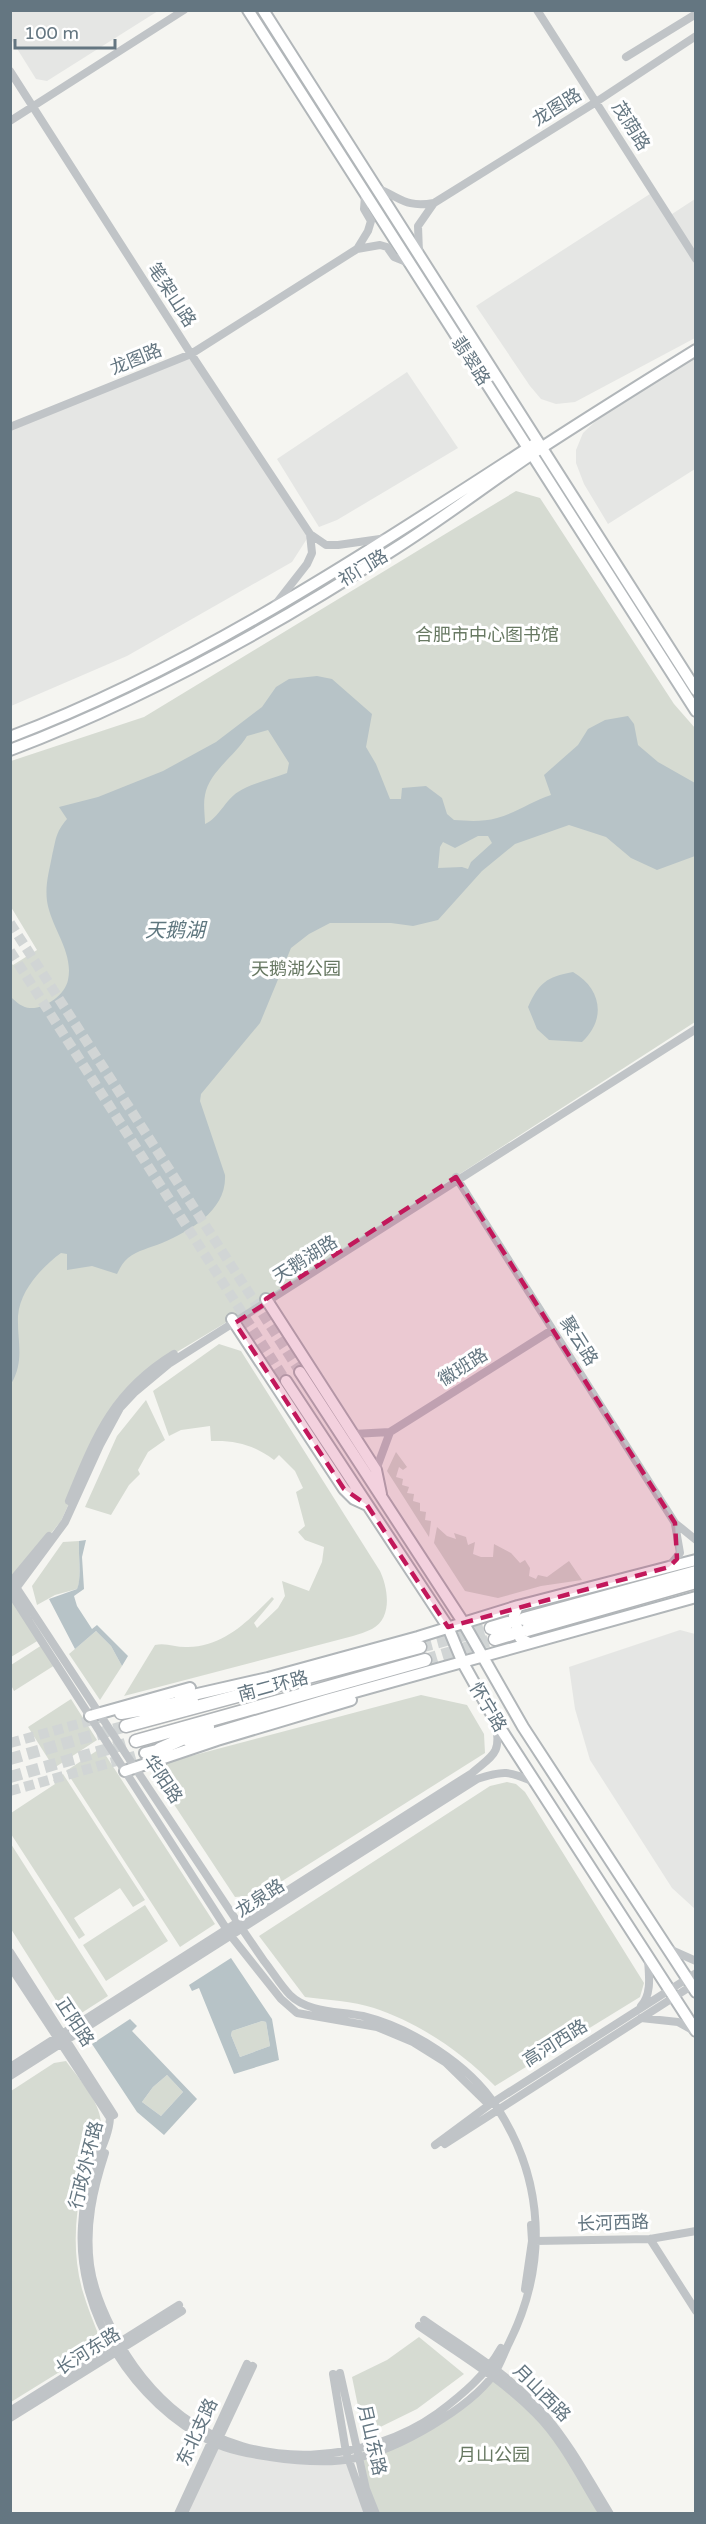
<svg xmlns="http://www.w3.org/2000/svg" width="706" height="2524" font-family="'Varela Round','Noto Sans SC',sans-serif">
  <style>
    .built { fill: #e5e6e4 }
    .green { fill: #d6dbd2 }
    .water { fill: #b7c3c7; fill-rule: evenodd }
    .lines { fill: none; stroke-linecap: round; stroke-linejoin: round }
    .major-tunnel { stroke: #d1d5d5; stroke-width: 10; stroke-dasharray: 10 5; stroke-linecap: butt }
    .highway-tunnel { stroke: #d1d5d5; stroke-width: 12; stroke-dasharray: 12 6; stroke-linecap: butt }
    .major-casing { stroke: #b1b6b9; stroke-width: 14 }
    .highway-casing { stroke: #b1b5b8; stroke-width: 15 }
    .minor { stroke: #c0c4c7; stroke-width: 8 }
    .major { stroke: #fff; stroke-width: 10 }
    .highway { stroke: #fff; stroke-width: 12 }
    .marked { fill: #c2185b; fill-opacity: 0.2; stroke: #c2185b; stroke-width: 4.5; stroke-dasharray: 12 8; stroke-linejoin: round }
    .labels { text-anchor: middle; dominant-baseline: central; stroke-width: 6; stroke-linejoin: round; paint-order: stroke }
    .street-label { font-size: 18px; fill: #647681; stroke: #fff }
    .park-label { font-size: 18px; fill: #687963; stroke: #fff }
    .water-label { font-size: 20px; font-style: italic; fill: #5f777f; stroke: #fff }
  </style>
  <rect width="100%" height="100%" fill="#f5f5f1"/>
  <!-- built -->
  <path class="built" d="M11 10H158V11L47 81 36 79 11 39Z
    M653 192 669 216 695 199V338L575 402 556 404 541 399 530 386 476 306Z
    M191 354 310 534 292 562 127 656 11 706V427Z
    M695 358V469L608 524 584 484 576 463V450L583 433 599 418Z
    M407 372 458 448 337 520 319 527 277 459Z
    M680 1630 695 1634V1909L672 1888 590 1760 575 1709 569 1667Z
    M217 2445 248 2454 348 2459 368 2514H184Z"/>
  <!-- green -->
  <path class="green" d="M516 491 540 498 674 704 695 728V1022L285 1287 162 1361 109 1415 61 1521 11 1583 10 962 13 965 37 950 11 907V761L144 717Z
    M219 1344 241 1351 380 1571C388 1588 393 1618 372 1629 366 1632 359 1634 353 1636L124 1696 155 1645C166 1642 177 1648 188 1647 224 1647 249 1620 272 1597L274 1599 254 1623 257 1628 278 1608 285 1596 282 1581 309 1591 322 1562 324 1547 305 1540 298 1532 305 1526 296 1492 303 1488 295 1471 279 1455 274 1460C254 1445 236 1440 211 1441L210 1426 181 1430 169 1436 153 1391Z
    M146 1400 165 1440 148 1452 138 1470 140 1474 129 1485 111 1515 85 1507 117 1436Z
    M396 1452 407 1467 403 1470 399 1467 396 1477 403 1479 402 1485 409 1487 407 1493 414 1494 413 1501 420 1503V1511L426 1512 425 1520 431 1521 429 1537 387 1471Z
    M437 1527 447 1536 456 1539 454 1533 466 1537 468 1545 475 1542 473 1554 481 1557H493L494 1544 511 1553 520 1563 525 1560 530 1568 529 1576 536 1579 538 1575 547 1577 569 1561 582 1580 541 1586 498 1598 465 1591 434 1543Z
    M79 1541C78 1554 82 1579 77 1589L55 1595 37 1605 32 1586 63 1542Z
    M10 1595 39 1640 11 1657H10Z
    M96 1631 111 1646 122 1666 100 1700 69 1654Z
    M42 1645 55 1665 14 1691 11 1685V1665Z
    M421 1695 467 1705 484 1734 485 1753 260 1895 235 1897 152 1771 153 1766Z
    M71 1699 97 1740 54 1768 28 1727Z
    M101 1748 215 1924 180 1947 66 1771Z
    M63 1774 145 1900 133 1907 120 1888 74 1918 85 1935 79 1939 11 1834V1813L55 1784 53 1780Z
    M507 1782 516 1784 525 1792 644 1983 640 1997 495 2086C462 2052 419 2023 374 2008 353 2001 327 2000 305 1997L259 1936 490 1786Z
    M11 1844 108 1996 69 2021 11 1929Z
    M145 1905 168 1941 106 1981 83 1945Z
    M262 2021 266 2022 270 2046 240 2057 231 2035 232 2031Z
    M66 2061C79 2079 99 2100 101 2122 81 2175 67 2233 82 2289 87 2306 94 2324 101 2341L95 2350 11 2402V2091L54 2063Z
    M167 2075 183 2092 161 2116 142 2102 153 2087Z
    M419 2337 464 2374 417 2409 364 2435 352 2377 387 2360Z
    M492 2376 538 2416 603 2513H376L358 2458 429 2428Z"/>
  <!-- water -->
  <path class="water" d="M317 676 332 679 372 714 366 747 376 764 390 799H401L402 788 426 786 442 798 447 814 454 820C468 821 483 822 497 818 516 813 532 801 551 795L544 775 578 745 588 729 605 720 628 716 634 724 638 745 658 762 695 783V856L657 870 631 858 606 837 569 825 515 844 482 871 438 920 413 926 391 923H330L309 934 291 948 260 1023 201 1094 200 1101 225 1175C227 1210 190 1231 162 1243 150 1248 138 1250 128 1258 123 1262 120 1268 117 1274L92 1266 67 1270V1254L61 1253C42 1267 20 1290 18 1316 17 1341 25 1361 11 1384V997C16 1002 23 1008 30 1008 45 1009 65 995 68 980 74 952 51 928 47 901 45 885 49 872 52 856 56 840 55 833 67 819L59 807 98 797 163 771 216 742 262 707 276 687 289 679ZM268 730 289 763 287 773C272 779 252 783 238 792 225 800 219 818 205 824 205 815 203 804 205 795 209 772 235 756 247 736ZM478 836H488L492 843 471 862 468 869 462 867 438 868 440 847 443 842 455 848Z
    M573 972C601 988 607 1019 582 1042L549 1040 537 1029 528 1007C539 983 546 977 573 972Z
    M86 1540 82 1557 84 1589 74 1596 77 1606 92 1629 97 1625 128 1656 122 1666 111 1646 96 1631 75 1649 49 1599 77 1589C82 1578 78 1554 79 1541Z
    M231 1958 272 2019 279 2060 234 2074 199 1988 192 1991 189 1985ZM262 2021 266 2022 270 2046 240 2057 231 2035 232 2031Z
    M130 2019 137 2026 132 2031 197 2099 164 2135 137 2112 92 2044ZM167 2075 183 2092 161 2116 142 2102 153 2087Z"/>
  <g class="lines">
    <!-- major-tunnel -->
    <path class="major-tunnel" d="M10 923 300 1372
      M10 951 286 1381
      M10 1743 100 1718
      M10 1791 145 1753"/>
    <!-- highway-tunnel -->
    <path class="highway-tunnel" d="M420 1647 491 1628
      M425 1660 495 1639
      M10 1759 126 1726
      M10 1777 136 1741"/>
    <!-- major casing -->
    <g class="major-casing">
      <path id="major" d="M248 10 696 711
        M263 10 696 690
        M10 737C199 665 365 553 533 445
        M10 750C147 698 274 627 396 548 445 517 490 482 538 450 590 416 643 383 696 350
        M266 1299 376 1470 381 1494
        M232 1319 344 1489 354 1499 367 1505
        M300 1372 463 1622 523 1727 696 1992
        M286 1381 448 1627 463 1663 495 1720 696 2031
        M518 1606 514 1616 520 1638 529 1643
        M180 1698 268 1678 418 1637 518 1606 696 1560
        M90 1716 190 1688
        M188 1741 326 1700 696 1597
        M145 1753 168 1747
        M125 1771 217 1740 351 1700"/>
    </g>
    <!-- highway casing -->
    <g class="highway-casing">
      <path id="highway" d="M524 1619 696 1572
        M491 1628 508 1623
        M527 1630 696 1582
        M495 1639 512 1634
        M121 1713 192 1701
        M126 1726 420 1647
        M136 1741 425 1660
        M160 1749 208 1727"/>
    </g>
    <!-- minor -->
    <path class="minor" d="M537 10 696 259
      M626 57 696 14
      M10 71 191 354 310 534
      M10 121 184 10
      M376 188C401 197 404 208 434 203L418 226 419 253
      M365 196 364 209 371 221 368 231 357 249 380 245 387 247 394 257 409 263
      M434 203 596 102 696 36
      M10 427 191 354 357 249
      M275 605 307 564 312 553 310 534 326 545H338L387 538
      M456 1177 675 1523 696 1540
      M353 1434 390 1432 552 1330
      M376 1470 390 1432
      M69 1501C95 1438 112 1392 174 1354
      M669 1566 680 1553 675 1524
      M10 1583 49 1536
      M14 1591 65 1522 100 1445 120 1408 134 1393 170 1363 696 1029
      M10 1592 231 1936 281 1999 297 2013 377 2027 413 2042 445 2062 486 2102
      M669 1949 696 1961
      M10 1952 114 2115
      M10 1966 110 2118C109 2135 100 2151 94 2167 86 2186 83 2205 82 2226 76 2314 135 2404 212 2442 230 2451 251 2454 270 2457 297 2461 330 2464 356 2458 398 2449 469 2409 494 2374 500 2365 504 2353 509 2343 548 2265 545 2180 496 2106 469 2064 411 2028 363 2016 340 2011 308 2013 290 1995 280 1985 273 1972 264 1961 241 1928 219 1894 197 1861 135 1768 73 1674 12 1581
      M641 2006C652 1994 649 1975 648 1960
      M641 2018 678 2022 696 2032
      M10 2067 472 1773C494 1754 501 1754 496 1724
      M10 2076 477 1779C504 1770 509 1771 534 1782
      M445 2144 696 1983
      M435 2145 489 2105 696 1973
      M105 2153C93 2190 85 2225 90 2265 93 2287 102 2309 112 2329 129 2363 152 2393 182 2416 255 2472 367 2464 438 2413 463 2394 486 2375 501 2348
      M650 2239 696 2311
      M535 2241 650 2239 696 2231
      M525 2289 532 2241 531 2225
      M424 2320C465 2349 511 2375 544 2414 570 2444 589 2480 610 2514
      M419 2326C459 2354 502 2379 536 2414 564 2442 582 2481 603 2514
      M340 2373 366 2489 376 2514
      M333 2374 346 2452 368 2514
      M10 2411 179 2305
      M10 2418 182 2311
      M184 2513 253 2366
      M178 2514 247 2364"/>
    <!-- major -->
    <use href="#major" class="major"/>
    <!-- highway -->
    <use href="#highway" class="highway"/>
  </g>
  <!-- marked area -->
  <path class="marked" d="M456 1177 675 1523 677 1559 669 1567 448 1627 367 1505 344 1489 235 1323 268 1302 266 1299Z"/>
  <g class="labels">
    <!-- street labels -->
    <g class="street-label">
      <text transform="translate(557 107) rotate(-32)">龙图路</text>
      <text transform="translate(631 126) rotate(58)">茂荫路</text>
      <text transform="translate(172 295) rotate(57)">笔架山路</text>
      <text transform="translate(136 359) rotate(-22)">龙图路</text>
      <text transform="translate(471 361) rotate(57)">翡翠路</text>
      <text transform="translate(363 568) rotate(-31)">祁门路</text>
      <text transform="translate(305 1259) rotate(-32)">天鹅湖路</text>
      <text transform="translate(579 1341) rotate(58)">聚云路</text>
      <text transform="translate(463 1367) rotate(-32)">徽班路</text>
      <text transform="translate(273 1686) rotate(-15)">南二环路</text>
      <text transform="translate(488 1707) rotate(59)">怀宁路</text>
      <text transform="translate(163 1779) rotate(56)">华阳路</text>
      <text transform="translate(260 1898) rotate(-33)">龙泉路</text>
      <text transform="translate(75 2022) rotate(57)">正阳路</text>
      <text transform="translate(555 2043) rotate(-32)">高河西路</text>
      <text transform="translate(86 2165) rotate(-76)">行政外环路</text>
      <text transform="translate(613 2223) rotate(-2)">长河西路</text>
      <text transform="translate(88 2351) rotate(-32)">长河东路</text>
      <text transform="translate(542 2393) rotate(45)">月山西路</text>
      <text transform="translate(197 2432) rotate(-65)">东北支路</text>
      <text transform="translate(372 2440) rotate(77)">月山东路</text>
    </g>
    <!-- park labels -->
    <g class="park-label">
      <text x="487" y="635">合肥市中心图书馆</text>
      <text x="296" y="969">天鹅湖公园</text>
      <text x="494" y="2455">月山公园</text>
    </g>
    <!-- water labels -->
    <g class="water-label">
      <text x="175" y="931">天鹅湖</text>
    </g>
  </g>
  <!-- border -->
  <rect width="706" height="2524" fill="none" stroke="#647681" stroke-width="24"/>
  <!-- scale -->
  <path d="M15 39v9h100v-9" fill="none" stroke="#647681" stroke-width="3"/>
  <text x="24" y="39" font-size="18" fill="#647681" stroke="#ffffff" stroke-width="4.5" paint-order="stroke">100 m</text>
</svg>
